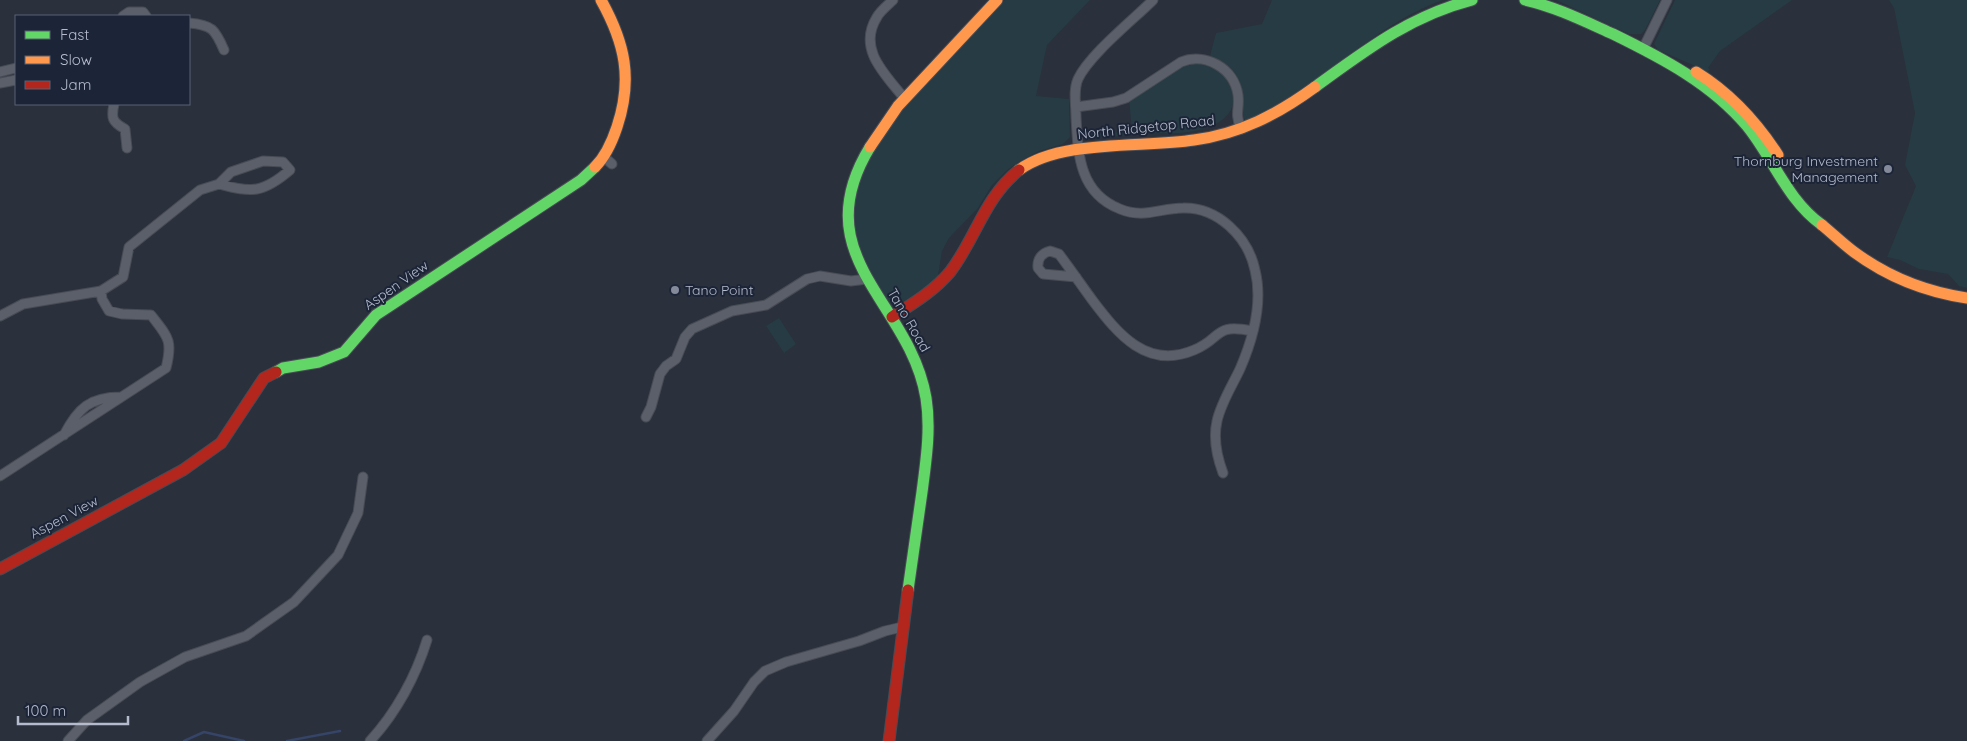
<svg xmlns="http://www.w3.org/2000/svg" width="1967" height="741" font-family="Quicksand,sans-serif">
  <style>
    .green { fill: #263b43 }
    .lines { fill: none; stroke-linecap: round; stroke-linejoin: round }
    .stream { stroke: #354467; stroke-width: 2.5 }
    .street-casing { stroke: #474b54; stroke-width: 11 }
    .fast-casing { stroke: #474b54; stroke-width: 13 }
    .slow-casing { stroke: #474b54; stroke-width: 13 }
    .jam-casing { stroke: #474b54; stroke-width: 13 }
    .street { stroke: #5b5f69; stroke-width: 9 }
    .fast { stroke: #63d668; stroke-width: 11 }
    .slow { stroke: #ff974d; stroke-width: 11 }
    .jam { stroke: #b3261e; stroke-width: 11 }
    .poi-dot { fill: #848a9a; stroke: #1c2538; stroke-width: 2 }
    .labels { text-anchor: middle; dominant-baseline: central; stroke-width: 4; stroke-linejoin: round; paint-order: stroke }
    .street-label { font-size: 14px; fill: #b5bbcc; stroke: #1c2538 }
    .poi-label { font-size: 14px; fill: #b5bbcc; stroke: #1c2538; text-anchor: end }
  </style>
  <rect width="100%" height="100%" fill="#2a303c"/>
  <!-- green -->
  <path class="green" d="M1005 0H1090L1047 45 1036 96 1069 99 1070 137 1063 144 1039 151 1022 160 1007 170 992 185 978 208 949 238 942 251 938 276 936 280 902 303 892 305C885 297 880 288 875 280 859 254 849 224 856 193 871 127 957 48 1005 0Z
    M1272 0H1443C1386 20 1341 65 1291 97 1278 105 1261 118 1246 120 1230 106 1255 72 1210 56L1216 33 1262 24Z
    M1556 0H1660L1645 30 1641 34H1629Z
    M1675 0H1792L1720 51 1708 68 1710 69 1707 73 1693 65 1658 50 1654 44Z
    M1889 0H1967V288L1959 286 1948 274 1919 269 1900 260 1887 257 1916 186 1905 165 1915 113 1894 8Z
    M1195 63C1209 65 1222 70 1229 84 1246 119 1207 131 1180 133 1171 134 1162 133 1153 133 1131 135 1109 137 1088 139L1083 135 1132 131 1129 99 1182 66Z
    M779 318 796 344 784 353 766 326Z"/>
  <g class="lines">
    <!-- stream -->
    <path class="stream" d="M184 741 204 732 244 741
      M287 741 340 731"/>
    <!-- street casing -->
    <g class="street-casing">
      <path id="street" d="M893 0C888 5 880 11 877 17 857 49 885 74 904 98
        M1153 0C1133 20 1089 55 1078 79 1073 90 1076 105 1076 117 1078 154 1079 193 1120 209 1144 219 1160 208 1183 208 1218 207 1248 237 1255 270 1263 302 1253 339 1240 369 1232 386 1221 403 1217 421 1213 439 1217 457 1223 473
        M123 16 129 12H143L146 16
        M189 23C212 25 215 29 224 50
        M1643 49 1667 0
        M0 72 16 68
        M0 83 16 80
        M114 104C111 118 112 122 125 129L127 148
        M1076 107 1113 102 1126 98 1181 62C1205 52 1234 68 1238 95 1240 110 1234 111 1241 129
        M604 157 612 164
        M1076 277 1043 274 1038 268C1037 259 1042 253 1050 251L1059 254C1071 270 1082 286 1093 301 1118 334 1147 370 1194 350 1223 338 1213 323 1252 331
        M0 316 23 304 101 291 123 277 129 247 200 190 219 184 231 172 263 161 283 162 290 170C263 193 252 193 219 184
        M646 417 651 407 660 374 666 366 676 359 685 337 692 329 732 311 766 305 807 279 820 276 851 281 867 279
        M64 435C78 408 90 397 121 397
        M0 476 166 368C173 340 168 337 151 315L122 314 109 311 102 299 101 291
        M68 741 87 720 140 682 185 657 246 636 294 602 338 555 358 513 363 477
        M370 741C396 713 416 676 427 640
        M707 741 734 711 754 682 765 671 786 662 859 641 885 631 902 627"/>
    </g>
    <!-- fast casing -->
    <g class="fast-casing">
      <path id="fast" d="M1525 0C1556 7 1584 21 1613 34 1662 58 1712 84 1747 126 1773 158 1787 200 1822 225
        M1315 87C1366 50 1410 16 1472 0
        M870 147C803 257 910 301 926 398 931 429 926 461 922 492 917 525 913 557 908 590
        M276 372 283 368 319 362 344 352 376 315 581 180 595 167"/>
    </g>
    <!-- slow casing -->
    <g class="slow-casing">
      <path id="slow" d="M1696 72C1730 93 1756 121 1778 155
        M870 147 898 106 997 0
        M595 167C606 156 612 142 617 127 633 79 625 43 601 0
        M1019 170C1061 139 1143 148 1194 140 1240 134 1278 114 1315 87
        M1822 225C1833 234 1843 244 1854 252 1888 277 1926 292 1967 298"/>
    </g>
    <!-- jam casing -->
    <g class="jam-casing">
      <path id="jam" d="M892 317C912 304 934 291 950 272 976 238 984 198 1019 170
        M0 569 183 470 221 443 264 378 276 372
        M889 741 908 590"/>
    </g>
    <!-- street -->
    <use href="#street" class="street"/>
    <!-- fast -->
    <use href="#fast" class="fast"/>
    <!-- slow -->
    <use href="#slow" class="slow"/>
    <!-- jam -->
    <use href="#jam" class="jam"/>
  </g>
  <!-- markers -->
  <g class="poi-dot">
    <circle cx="1888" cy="169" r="5"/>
    <circle cx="675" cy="290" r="5"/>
  </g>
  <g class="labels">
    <!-- street labels -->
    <g class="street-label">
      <text transform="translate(1146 127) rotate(-6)">North Ridgetop Road</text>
      <text transform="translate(396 285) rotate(-35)">Aspen View</text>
      <text transform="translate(909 320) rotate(60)">Tano Road</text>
      <text transform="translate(64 517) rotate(-28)">Aspen View</text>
    </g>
    <!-- poi labels -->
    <g class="poi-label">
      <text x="1878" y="161">Thornburg Investment<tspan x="1878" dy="16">Management</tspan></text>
      <text x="685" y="290" text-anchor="start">Tano Point</text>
    </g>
  </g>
  <!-- legend -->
  <rect x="15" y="15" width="175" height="90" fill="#1c2538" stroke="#596173"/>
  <rect x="25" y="31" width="25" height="8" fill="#63d668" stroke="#596173"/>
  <text x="60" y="40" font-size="15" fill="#b5bbcc">Fast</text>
  <rect x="25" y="56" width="25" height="8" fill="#ff974d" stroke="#596173"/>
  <text x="60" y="65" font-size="15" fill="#b5bbcc">Slow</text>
  <rect x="25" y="81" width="25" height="8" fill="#b3261e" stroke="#596173"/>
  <text x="60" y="90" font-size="15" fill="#b5bbcc">Jam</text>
  <!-- scale -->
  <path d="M18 716v8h110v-8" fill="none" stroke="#b5bbcc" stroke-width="2.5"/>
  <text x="25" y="716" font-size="15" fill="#b5bbcc" stroke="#1c2538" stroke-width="4" paint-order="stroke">100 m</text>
</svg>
